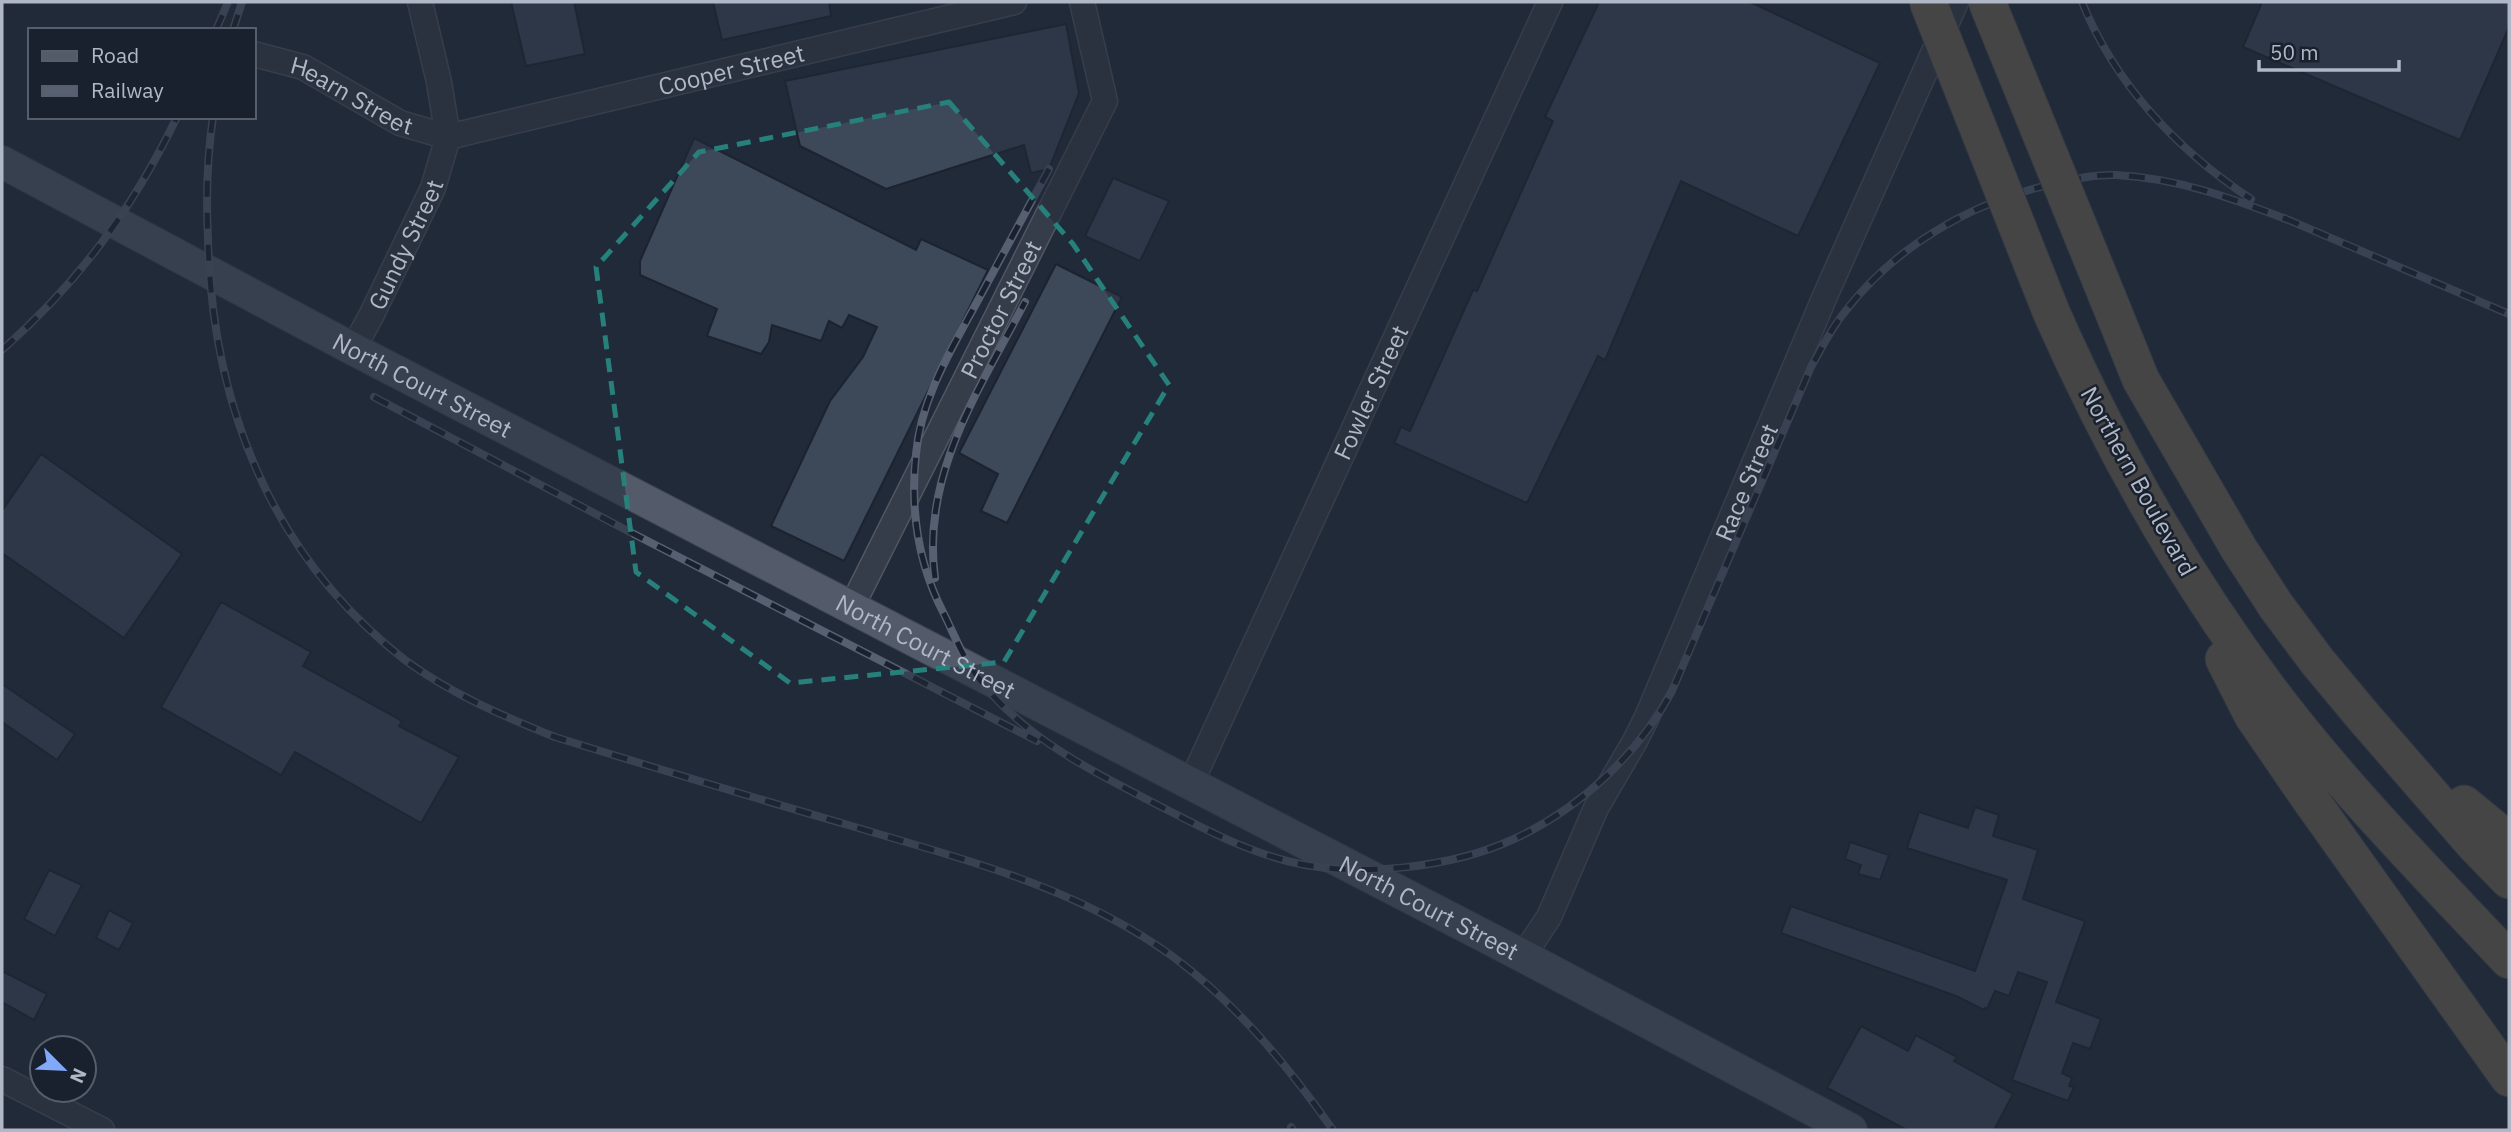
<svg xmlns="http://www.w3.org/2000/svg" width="2511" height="1132" font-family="'IBM Plex Sans',sans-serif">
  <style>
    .building { fill: #3d4859; stroke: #1c2330; stroke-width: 2 }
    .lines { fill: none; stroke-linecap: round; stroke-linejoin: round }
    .minor-casing { stroke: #505764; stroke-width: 27 }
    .major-casing { stroke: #3e4553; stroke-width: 34 }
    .highway-casing { stroke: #3d4451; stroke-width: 39 }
    .minor { stroke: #353c4a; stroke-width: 24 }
    .major { stroke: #535b6a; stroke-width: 32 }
    .highway { stroke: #706652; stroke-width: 37 }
    .rail-casing { stroke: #576071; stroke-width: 8 }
    .rail { stroke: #1a212e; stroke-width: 5; stroke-dasharray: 16; stroke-linecap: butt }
    .highway-bridge-casing { stroke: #3d4451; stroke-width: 39; stroke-linecap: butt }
    .highway-bridge { stroke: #706652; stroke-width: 37 }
    .marked { fill: none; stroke: #27807b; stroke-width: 5; stroke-dasharray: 14 9; stroke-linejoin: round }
    .labels { text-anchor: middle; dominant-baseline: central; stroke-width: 5; stroke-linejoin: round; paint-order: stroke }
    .street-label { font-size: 24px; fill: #b0b7c6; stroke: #1a212e }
  </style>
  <rect width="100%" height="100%" fill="#212a39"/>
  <!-- building -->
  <path class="building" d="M511 2H574L585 54 526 66Z
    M713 2H829L831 16 722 40Z
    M1599 2H1750L1880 63 1798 236 1681 181 1605 360 1598 356 1527 503 1394 443 1401 427 1410 431 1473 290 1477 291 1553 121 1545 117Z
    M2262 2H2509V27L2460 140 2243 47Z
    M1066 24 1079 93 1049 169 1031 173 1024 145 886 189 800 146 785 81Z
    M694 138 916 250 921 239 988 270 844 561 771 526 830 401 863 357 877 327 849 315 842 328 829 321 821 341 772 325 769 342 761 354 707 336 717 309 640 275V261Z
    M1113 178 1169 201 1140 261 1085 236Z
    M1056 264 1122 297 1007 523 981 511 998 474 959 453Z
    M41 454 182 554 124 638 2 553V511Z
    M221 602 311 652 303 666 402 721 399 726 459 757 421 823 295 752 281 775 161 707Z
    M2 684 75 734 57 760 2 722Z
    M1975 807 1999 815 1993 836 2038 850 2023 899 2085 921 2056 1002 2101 1019 2090 1049 2073 1043 2062 1073 2072 1078 2069 1086 2074 1087 2068 1101 2012 1080 2047 982 2018 972 2009 996 1995 991 1987 1009 1985 1008 1984 1010 1956 996 1781 933 1791 906 1975 971 2007 880 1907 848 1919 812 1968 828Z
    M1850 842 1889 855 1880 880 1858 874 1861 865 1845 859Z
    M49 870 82 885 55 936 24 919Z
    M109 910 133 923 119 950 96 938Z
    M2 971 47 994 34 1020 2 1002Z
    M1861 1026 1908 1051 1916 1035 1957 1057 1954 1061 2013 1094 1994 1130H1907L1827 1088Z"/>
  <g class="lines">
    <!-- minor casing -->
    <g class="minor-casing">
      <g id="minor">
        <path id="s1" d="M254 54 303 67 400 123 448 137 1014 2"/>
        <path id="s2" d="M353 349 371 316 433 188 448 137 439 82 420 2"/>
        <path id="s3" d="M851 608 1105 101 1082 2"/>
        <path id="s4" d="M1191 783 1550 2"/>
        <path id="s5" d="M1523 956 1549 917 1596 808 1635 741 1647 717 1825 296 1956 2"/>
        <path d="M2 1079 102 1130"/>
      </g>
    </g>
    <!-- major casing -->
    <g class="major-casing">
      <g id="major">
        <path id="s6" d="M2 162 353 349 1523 956 1851 1130"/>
      </g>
    </g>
    <!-- highway casing -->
    <g class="highway-casing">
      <path id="highway" d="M2107 296 2141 380 2239 549 2276 606 2317 661 2362 715 2474 844 2509 880
        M2052 314C2111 447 2182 574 2269 690 2341 786 2427 873 2509 960
        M2224 659 2253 716 2310 799 2509 1078
        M2464 804 2509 841"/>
    </g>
    <!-- minor -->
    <use href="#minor" class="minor"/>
    <!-- major -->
    <use href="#major" class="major"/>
    <!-- highway -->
    <use href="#highway" class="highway"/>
    <!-- rail casing -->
    <g class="rail-casing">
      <path id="rail" d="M2082 2C2115 84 2177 150 2251 199
        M216 30 228 2
        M233 30 242 2
        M213 117C207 157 206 198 208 239 212 404 271 556 405 660 451 694 503 716 555 737 655 768 755 798 855 827 965 860 1077 887 1172 956 1236 1003 1288 1066 1333 1130
        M1049 169C1025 213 1001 257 977 302 951 350 921 398 916 454 910 510 918 564 944 614 953 632 960 651 972 669 1014 731 1082 766 1146 799 1193 823 1239 849 1291 862 1358 878 1451 868 1514 839 1579 809 1638 755 1672 691L1811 367C1821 349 1831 329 1844 313 1894 247 1969 204 2048 185 2069 180 2094 174 2116 175 2178 178 2234 199 2291 221
        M2284 218 2509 314
        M2 350C79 282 132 210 177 117
        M374 397 628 531 1037 741
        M935 578C921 475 979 390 1025 302
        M1291 1127 1293 1130"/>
    </g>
    <!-- rail -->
    <use href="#rail" class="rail"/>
    <!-- highway-bridge casing -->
    <g class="highway-bridge-casing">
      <path id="highway-bridge" d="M1928 2 2052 314
        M1987 2 2107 296"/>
    </g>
    <!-- highway-bridge -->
    <use href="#highway-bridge" class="highway-bridge"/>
  </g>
  <!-- marked area -->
  <path d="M0 0H2511V1132H0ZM949 102 1073 244 1169 385 1004 662 790 683 636 572 596 267 699 152Z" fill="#212a39" fill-opacity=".55" fill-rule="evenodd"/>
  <path class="marked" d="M949 102 1073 244 1169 385 1004 662 790 683 636 572 596 267 699 152Z"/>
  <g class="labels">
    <!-- street labels -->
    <g class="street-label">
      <text stroke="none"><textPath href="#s1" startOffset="504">Cooper Street</textPath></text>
      <text stroke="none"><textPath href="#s1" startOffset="107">Hearn Street</textPath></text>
      <text stroke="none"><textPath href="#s2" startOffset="117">Gundy Street</textPath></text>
      <text stroke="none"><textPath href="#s3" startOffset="334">Proctor Street</textPath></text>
      <text stroke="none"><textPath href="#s6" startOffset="476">North Court Street</textPath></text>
      <text stroke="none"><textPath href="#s4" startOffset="430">Fowler Street</textPath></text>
      <text transform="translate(2139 481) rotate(61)">Northern Boulevard</text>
      <text stroke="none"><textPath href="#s5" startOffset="525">Race Street</textPath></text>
      <text stroke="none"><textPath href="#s6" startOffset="1043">North Court Street</textPath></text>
      <text stroke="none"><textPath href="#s6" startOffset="1610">North Court Street</textPath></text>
    </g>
  </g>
  <!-- border -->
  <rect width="2511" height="1132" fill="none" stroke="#b0b7c6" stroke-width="7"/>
  <!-- legend -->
  <rect x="28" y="28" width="228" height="91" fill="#1a212e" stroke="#565d6b" stroke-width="2"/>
  <rect x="42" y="51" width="35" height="10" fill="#535b6a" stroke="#565d6b" stroke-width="2"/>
  <text x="91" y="63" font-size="21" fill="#b0b7c6">Road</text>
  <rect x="42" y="86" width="35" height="10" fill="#576071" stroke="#565d6b" stroke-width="2"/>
  <text x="91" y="98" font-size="21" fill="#b0b7c6">Railway</text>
  <!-- north arrow -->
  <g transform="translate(63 1069) rotate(114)"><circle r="33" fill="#1a212e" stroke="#565d6b" stroke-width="2"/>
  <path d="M0-5L12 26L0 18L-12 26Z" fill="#82a9f8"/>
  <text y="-10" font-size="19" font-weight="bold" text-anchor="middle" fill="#b0b7c6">N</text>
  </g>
  <!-- scale -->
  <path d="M2259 60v10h140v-10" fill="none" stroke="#b0b7c6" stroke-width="3.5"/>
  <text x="2270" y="60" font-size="21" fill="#b0b7c6" stroke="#1a212e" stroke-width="5" paint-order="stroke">50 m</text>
</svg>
